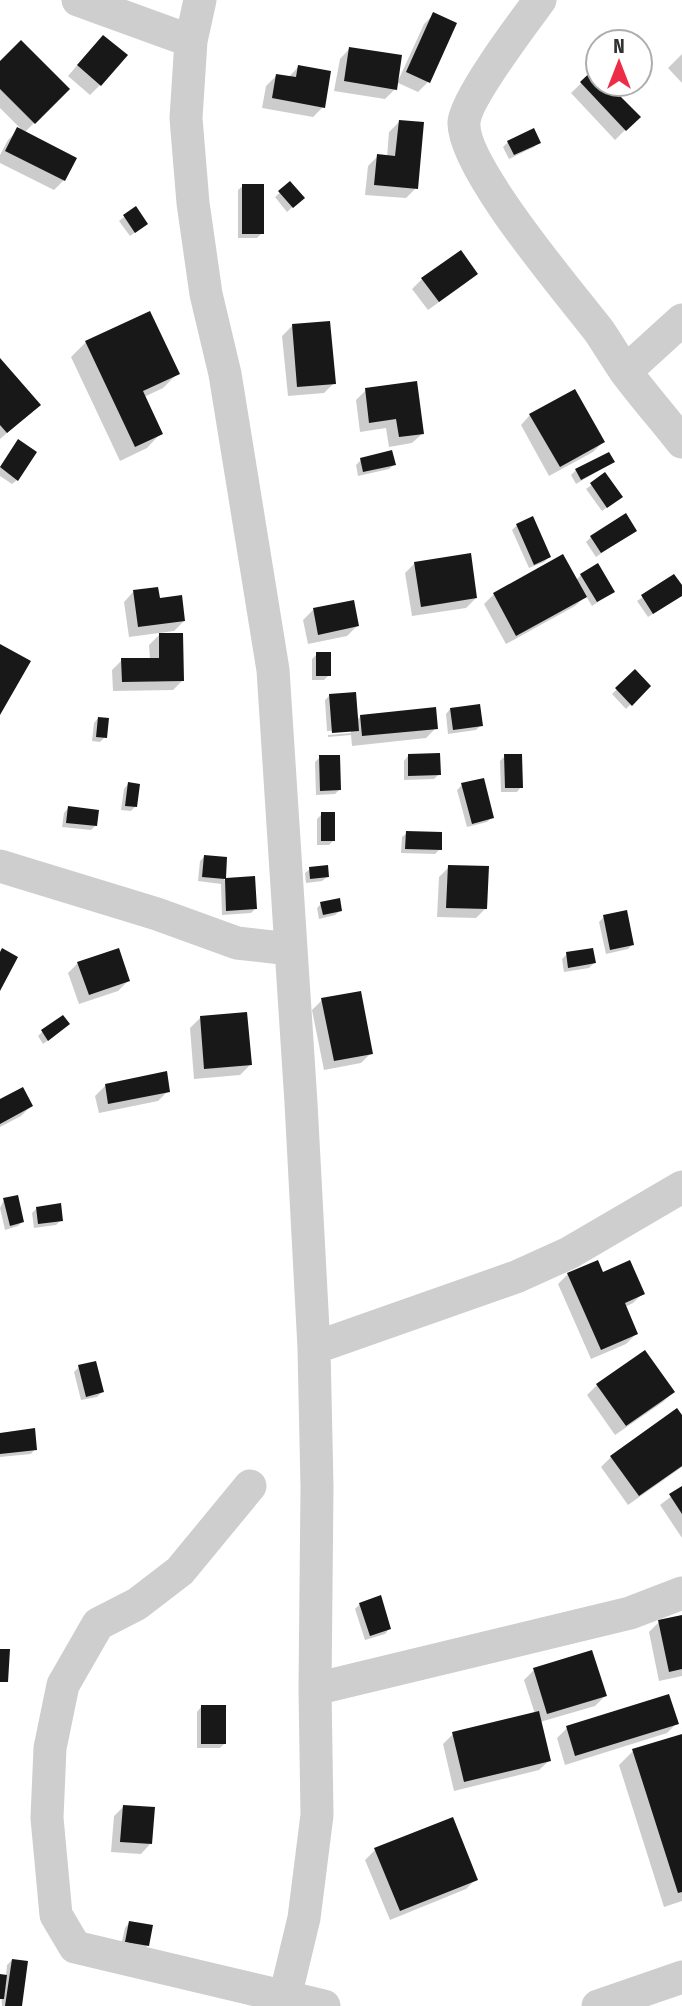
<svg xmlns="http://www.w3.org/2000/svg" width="682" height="2006" font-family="'Fira Sans Condensed',sans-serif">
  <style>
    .shadow { fill: #0003 }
    .building { fill: #181818 }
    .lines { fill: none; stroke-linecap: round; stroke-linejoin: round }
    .minor { stroke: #cecece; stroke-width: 33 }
  </style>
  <rect width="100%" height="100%" fill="#fff"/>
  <!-- shadow -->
  <path class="shadow" d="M434 14 428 82 418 92 396 82 395 89 385 99 334 91 340 59 350 48 398 81 424 24Z
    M93 47 100 85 90 95 68 76Z
    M682 54V83L668 68Z
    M0 63 68 89 24 133 64 180 54 190 0 163V155L8 140 20 128 0 108Z
    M298 67 323 107 313 117 262 108 266 86 276 76 288 78Z
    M598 67V84H631L618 96 638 117 615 140 571 93Z
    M399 122 416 188 406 198 365 195 368 166 378 156 387 157 389 132Z
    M508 142H539L534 147 509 159 503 147Z
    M290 184 302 198 287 212 275 197Z
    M243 186 262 233 257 238H238V190Z
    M124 217 141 228 130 236 119 221Z
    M476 273 466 283 428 310 412 289 422 279Z
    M149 313 178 373 163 388 144 397 161 433 147 448 120 461 71 357 86 342Z
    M292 326 334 383 324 393 288 396 282 336Z
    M0 361 28 415 0 439Z
    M366 390 423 433 412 443 389 447 386 428 360 432 356 400Z
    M530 415 603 442 593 452 549 476 521 425Z
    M14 446 17 480 12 484 0 476V467Z
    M361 460 394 465 389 469 358 476 356 465Z
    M613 462 576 484 571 475 576 470Z
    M605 475 621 497 602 511 586 489Z
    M517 525 549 557 544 562 529 568 512 530Z
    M634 531 596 557 586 542 591 537Z
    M562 556 576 580 581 575 613 592 592 606 586 596 575 606 506 644 484 604 494 594Z
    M415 563 476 598 466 608 412 616 405 573Z
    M674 576 682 588V595L648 617 637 601Z
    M134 591 158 600 184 621 174 631 129 637 124 602Z
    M313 610 357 626 347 636 308 644 303 620Z
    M160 634 183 680 173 690 113 691 112 670 122 660H150L149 645Z
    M317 654 329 675 324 680H312V659Z
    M635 672 649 686 626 709 612 694Z
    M330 695 357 720 361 716 436 728 426 738 352 746 351 735 328 737V735L351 733V730L327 731 325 700Z
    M450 709 481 725 476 730 448 734 446 714Z
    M98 718 105 737 100 742 92 741 94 723Z
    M408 756 439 774 434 779 404 780V761Z
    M505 756 521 787 517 792H501L500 761Z
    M320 757 340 789 335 794 316 795 315 762Z
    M128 784 135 807 131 811 121 810 124 789Z
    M462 785 492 817 487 822 467 827 457 790Z
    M68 808 96 825 91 830 62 827 64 813Z
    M322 814 333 841 329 845H317V819Z
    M407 833 440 849 435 854 401 853 402 837Z
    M204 857 226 859 224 880 254 878 256 908 251 913 222 915 221 884 198 881 200 861Z
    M449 867 486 908 476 918 437 917 439 877Z
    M310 869 327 877 322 881 306 883 305 873Z
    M321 904 340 911 335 915 319 919 317 908Z
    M604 917 633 944 628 949 606 954 599 922Z
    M567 954 594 963 589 968 564 972 562 959Z
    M78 963 128 981 118 991 79 1004 68 973Z
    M322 1000 371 1053 361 1063 324 1070 312 1010Z
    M200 1018 250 1065 240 1075 194 1079 190 1028Z
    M63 1029 43 1044 38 1036 42 1032Z
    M105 1086 168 1091 158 1101 99 1113 95 1096Z
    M0 1101 31 1106 21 1116 0 1127Z
    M4 1200 22 1222 18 1226 5 1230 0 1208Z
    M37 1208 61 1220 56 1225 34 1228 32 1213Z
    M568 1274H602L643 1293 633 1303 625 1307 636 1334 626 1344 591 1359 558 1284Z
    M79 1367 102 1392 97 1397 81 1400 74 1372Z
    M597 1385 673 1392 663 1402 615 1435 587 1395Z
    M682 1418V1467L628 1505 601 1467 611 1457Z
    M0 1435 35 1449 31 1454 0 1457Z
    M682 1488V1538L660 1505Z
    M360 1604 389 1629 385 1634 365 1640 355 1609Z
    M682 1617V1676L659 1681 649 1632 659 1622Z
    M534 1670 605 1696 595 1706 540 1722 550 1760 539 1770 454 1791 443 1744 453 1734 535 1714 524 1680Z
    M201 1707 225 1743 220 1748H197V1712Z
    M677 1723 667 1733 565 1765 557 1738 567 1728Z
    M682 1736V1901L664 1907 619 1765 633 1751Z
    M124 1806 151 1843 141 1854 111 1852 114 1816Z
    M375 1850 476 1879 466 1889 390 1920 365 1860Z
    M129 1923 148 1945 143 1950 121 1946 125 1928Z
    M12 1960 21 2006H2L0 1975 6 1976 7 1965Z"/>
  <!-- building -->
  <path class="building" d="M433 12 457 23 430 83 406 72Z
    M103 35 128 55 101 86 77 65Z
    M21 40 70 89 35 124 0 89V61Z
    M349 47 402 55 397 90 344 81Z
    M298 65 331 71 325 108 272 98 276 74 296 77Z
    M598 65V84H633L620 96 641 117 626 131 580 82Z
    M399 120 424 122 418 189 374 185 377 154 395 156Z
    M17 127 77 158 65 181 5 151Z
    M534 128 541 143 514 155 507 141Z
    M290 181 305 198 293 208 278 191Z
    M242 184H264V234H242Z
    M136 206 148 224 135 233 123 215Z
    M461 250 478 274 439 302 421 278Z
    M150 311 180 374 143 391 163 434 135 447 85 341Z
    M330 321 336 384 297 387 292 324Z
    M0 358 41 405 7 433 0 425Z
    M417 381 424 434 399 437 396 419 369 423 365 388Z
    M575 389 605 442 560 467 529 414Z
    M18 439 37 452 18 481 0 467Z
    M392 450 396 465 363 472 360 458Z
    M609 452 615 462 581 480 575 469Z
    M605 472 623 497 607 508 590 483Z
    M626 513 637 531 601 553 590 536Z
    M533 516 551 557 534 565 516 524Z
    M471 553 477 598 421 607 414 562Z
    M563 554 587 597 516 636 493 593Z
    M598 563 615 592 597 602 580 574Z
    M674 574 682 585V596L653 614 641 595Z
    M158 587 160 598 182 595 185 621 138 627 133 590Z
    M354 600 359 626 318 635 313 608Z
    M159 633H183L184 681 122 682 121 658H159Z
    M0 644 31 661 0 715Z
    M316 652H331V676H316Z
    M635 669 651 686 632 706 615 688Z
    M356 692 359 731 332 733 329 694Z
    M480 704 483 726 453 730 450 708Z
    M436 707 438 729 362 736 360 715Z
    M98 717 109 718 107 738 96 737Z
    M440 753 441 775 408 776V754Z
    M504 754H522L523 788H505Z
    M319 755H340L341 790 320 791Z
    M484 778 494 818 472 824 461 783Z
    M128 782 140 784 137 807 125 806Z
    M68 806 99 810 97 826 66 823Z
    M321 812H335V841H321Z
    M406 831 442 832V850L405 849Z
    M204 855 227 857 226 878 255 876 257 909 226 911 225 879 202 877Z
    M328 865 329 877 310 879 309 867Z
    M448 865 489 866 487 909 446 908Z
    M340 898 342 911 323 915 320 902Z
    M627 910 634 945 610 950 603 915Z
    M2 948 18 957 0 991V952Z
    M119 948 130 981 89 995 77 962Z
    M593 948 596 963 568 968 566 952Z
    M361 991 373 1054 334 1061 321 998Z
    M247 1012 252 1065 204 1069 200 1016Z
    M63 1015 70 1024 48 1041 41 1030Z
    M167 1071 170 1092 108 1104 105 1084Z
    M23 1087 33 1106 0 1124V1099Z
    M18 1195 24 1222 10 1226 3 1198Z
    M61 1203 63 1221 38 1224 36 1207Z
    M598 1260 603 1272 630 1260 645 1294 625 1303 638 1334 601 1350 567 1273Z
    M645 1350 675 1392 626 1426 596 1384Z
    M96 1361 104 1392 86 1397 78 1365Z
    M677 1408 682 1415V1466L639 1496 610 1456Z
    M35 1428 37 1450 0 1454V1433Z
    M682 1486V1514L669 1494Z
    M381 1595 391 1629 370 1636 359 1603Z
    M682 1615V1669L669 1672 658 1620Z
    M0 1649H10L8 1682H0Z
    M592 1650 607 1696 547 1714 533 1668Z
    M669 1694 679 1724 575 1756 566 1726Z
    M201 1705H226V1744H201Z
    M539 1711 551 1761 464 1782 452 1732Z
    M682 1734V1892L678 1893 632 1749Z
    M123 1805 155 1807 152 1844 120 1842Z
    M453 1817 478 1880 400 1911 374 1848Z
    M129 1921 153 1925 149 1946 125 1942Z
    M12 1959 28 1961 22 2006H5Z
    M0 1974 7 1975 4 1999H0Z"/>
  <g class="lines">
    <!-- minor -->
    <path class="minor" d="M78 0 191 41
      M200 0 191 41 186 118 193 203 206 294 225 374 273 670 301 1103 314 1348 317 1487 315 1689 317 1815 304 1918 285 1997 280 2006
      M540 0C523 23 466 98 464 122 461 166 569 292 599 331 608 344 616 358 625 371 643 395 663 418 682 442
      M626 371 682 320
      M0 866 157 914 237 943 290 949
      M314 1348 516 1277 569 1253 682 1187
      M250 1486 180 1571 137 1604 98 1624 63 1685 50 1748 47 1818 56 1915 75 1947 324 2006
      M315 1689 630 1613 682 1593
      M598 2006 682 1977"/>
  </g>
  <!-- north arrow -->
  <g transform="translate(619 63)"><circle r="33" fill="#ffffff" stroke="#adadad" stroke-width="2"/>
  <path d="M0-5L12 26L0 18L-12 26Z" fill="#ed2d48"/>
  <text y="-10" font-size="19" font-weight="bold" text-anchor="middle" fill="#313131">N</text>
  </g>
</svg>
